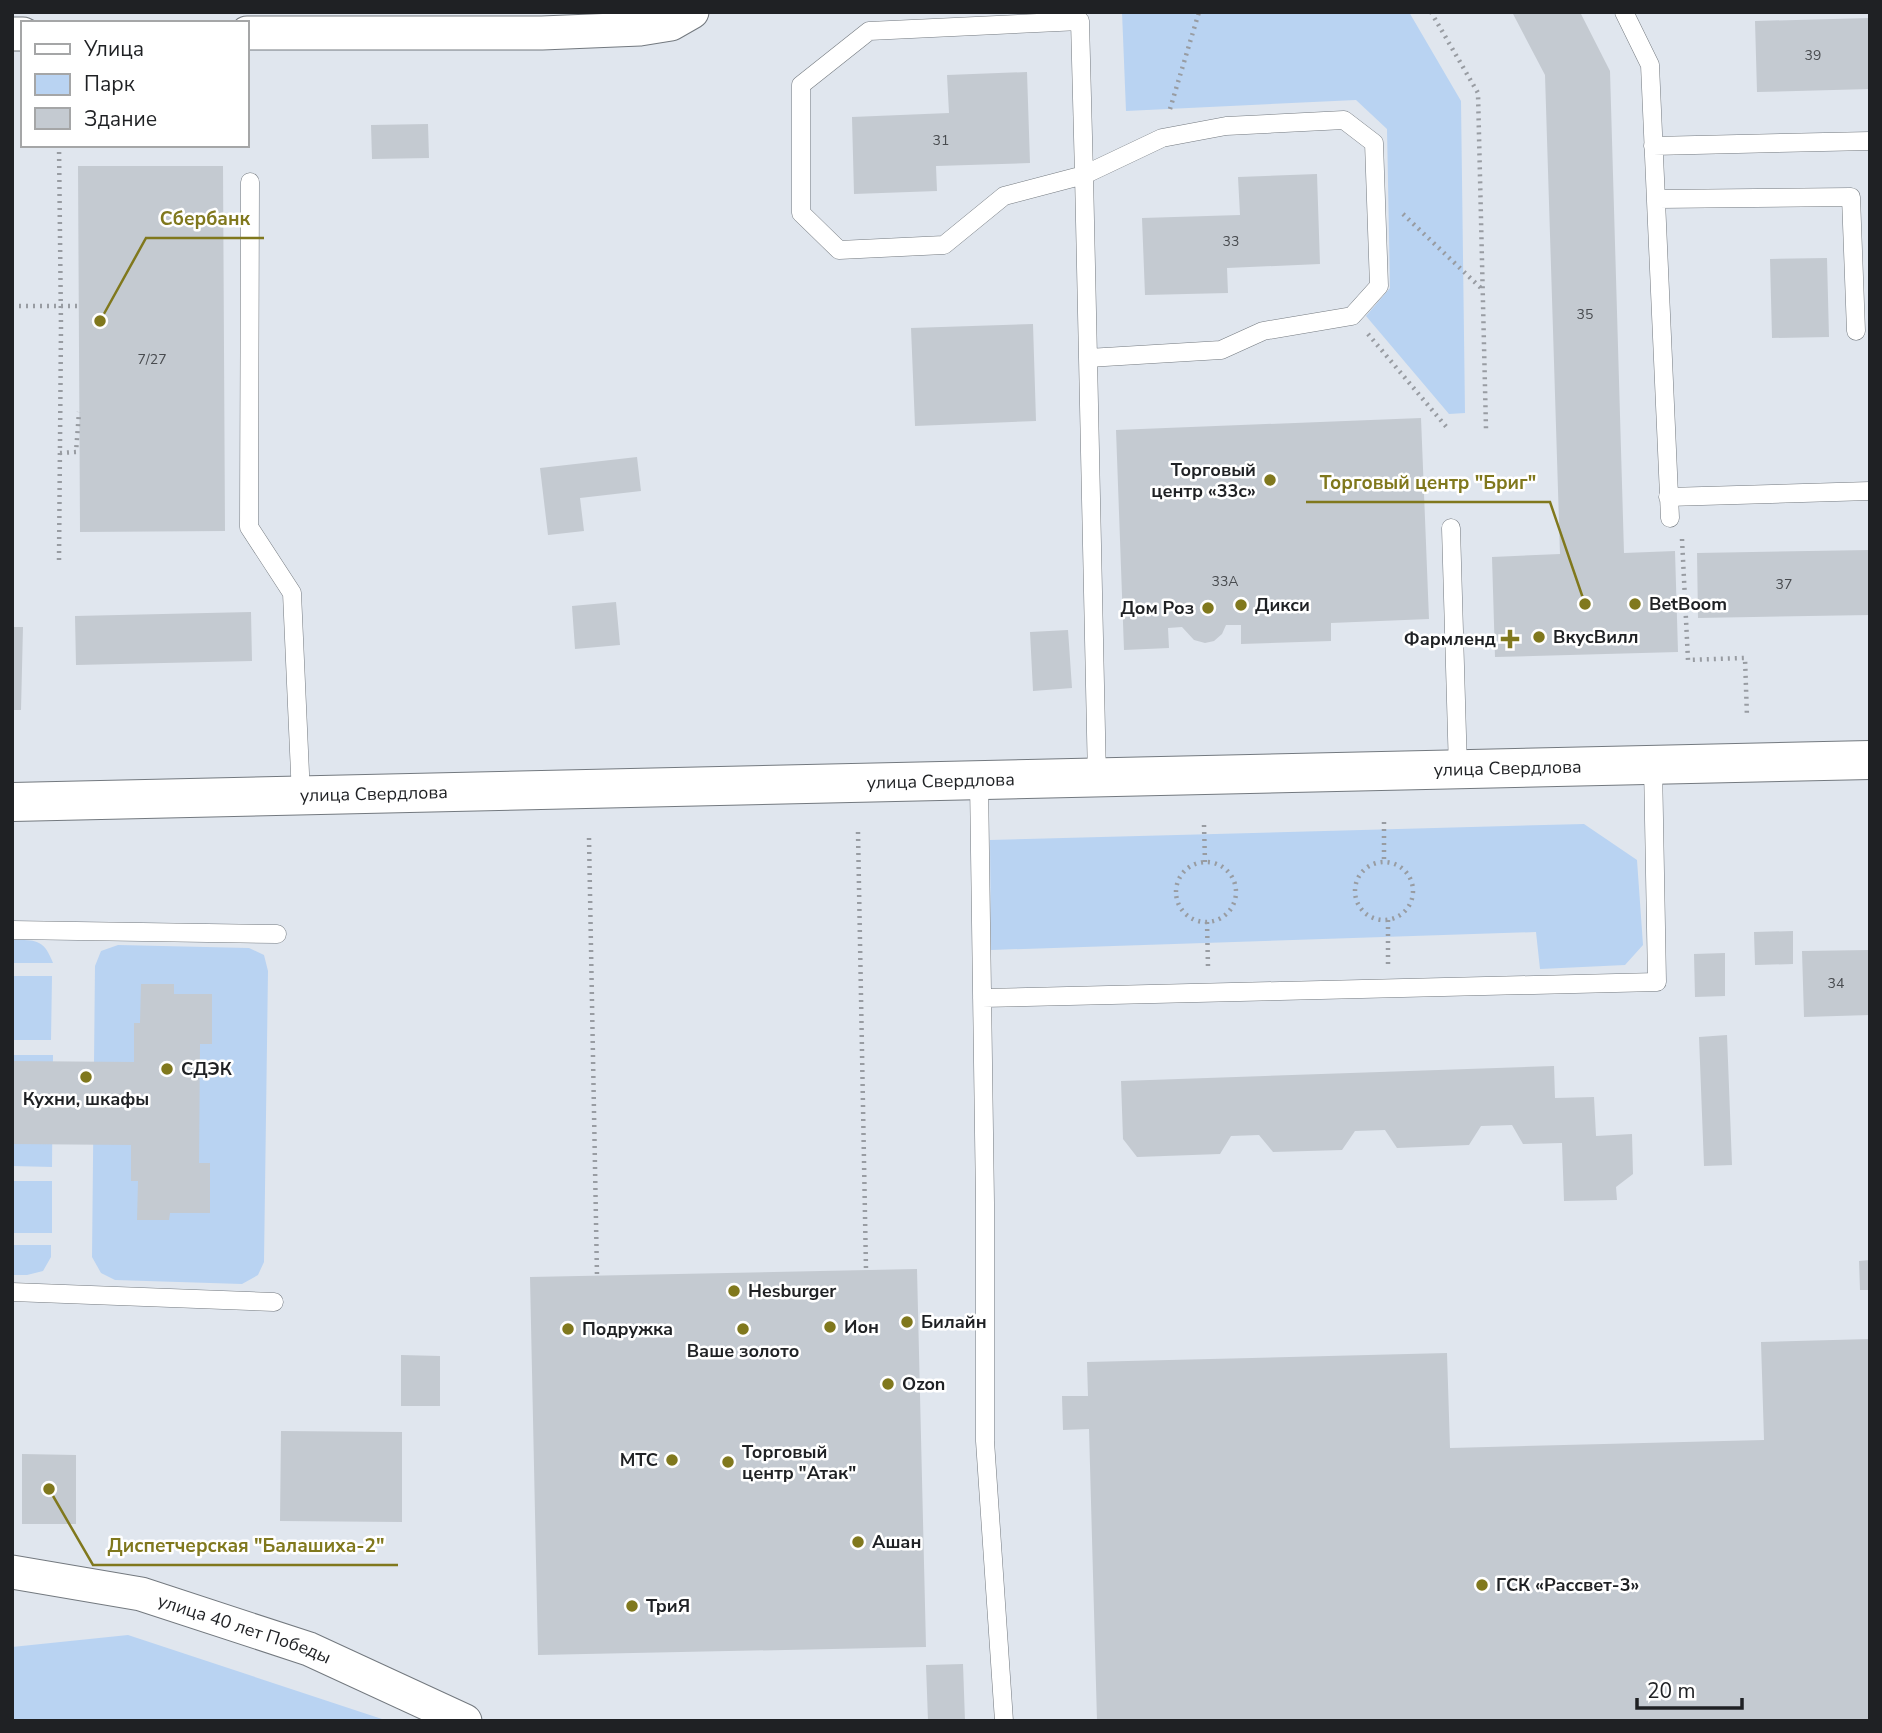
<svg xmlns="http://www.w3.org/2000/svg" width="1882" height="1733" font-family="'Nunito Sans',sans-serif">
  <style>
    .green { fill: #b9d3f2 }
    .building { fill: #c4cad1 }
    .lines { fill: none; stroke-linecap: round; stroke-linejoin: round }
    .lane-casing { stroke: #73797f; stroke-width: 19 }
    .street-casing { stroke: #73797f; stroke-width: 35 }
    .secondary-casing { stroke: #73797f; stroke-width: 40 }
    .path { stroke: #989ca2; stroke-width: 4.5; stroke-dasharray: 2 5; stroke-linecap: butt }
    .lane { stroke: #fff; stroke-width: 18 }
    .street { stroke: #fff; stroke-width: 33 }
    .secondary { stroke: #fff; stroke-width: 38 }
    .poi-dot { fill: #80781d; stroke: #fff; stroke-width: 2.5 }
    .labels { text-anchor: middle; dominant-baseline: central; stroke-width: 5; stroke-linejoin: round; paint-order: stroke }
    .number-label { font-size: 14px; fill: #484b4f }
    .poi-label { font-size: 18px; font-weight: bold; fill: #1f2124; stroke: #fff; text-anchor: start }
    .street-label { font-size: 18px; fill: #1f2124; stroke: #fff }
    .leader { fill: none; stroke: #80781d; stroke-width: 2.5 }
    .callout-dot { fill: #80781d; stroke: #fff; stroke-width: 2.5 }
    .callout-label { font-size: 19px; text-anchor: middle; font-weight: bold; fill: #80781d; stroke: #fff; stroke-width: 5; stroke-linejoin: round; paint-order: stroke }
  </style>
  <rect width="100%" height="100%" fill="#e0e6ee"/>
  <!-- green -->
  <path class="green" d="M1122 12H1409L1461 101 1465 413 1449 414 1366 316 1390 288 1387 129 1356 100 1126 111Z
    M1584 824 1637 860 1643 945 1625 965 1540 969 1536 932 991 950 990 840Z
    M12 940C36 940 44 939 53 963H12Z
    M118 945 249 948 264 955 268 971 264 1262 258 1275 242 1284 115 1280 101 1273 92 1257 95 966 101 951Z
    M12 976H52L51 1040H12Z
    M12 1055H53L52 1167 12 1166Z
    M12 1181H52V1233H12Z
    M12 1245H51V1257L43 1271 27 1275H12Z
    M128 1635 388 1721H12V1647Z"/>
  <!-- building -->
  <path class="building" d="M1512 12H1580L1610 71 1624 553 1675 551 1678 652 1495 657 1492 557 1560 554 1545 75Z
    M1870 18V89L1757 92 1755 21Z
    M1027 72 1030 163 936 166 937 191 854 194 852 117 949 113 947 75Z
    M428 124 429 158 372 159 371 125Z
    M78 166H223L225 531 80 532Z
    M1317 174 1320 264 1227 268 1228 293 1145 295 1142 218 1240 215 1238 177Z
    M1827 258 1829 337 1772 338 1770 259Z
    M1033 324 1036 421 915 426 911 328Z
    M1421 418 1429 619 1331 623V641L1241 644V625H1226L1222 634 1214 641 1205 643 1194 640 1182 627 1168 628 1169 648 1124 650 1116 430Z
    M637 457 641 491 580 498 584 531 548 535 540 468Z
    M1870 550V615L1698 618 1697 553Z
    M616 602 620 645 575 649 572 606Z
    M251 612 252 661 76 665 75 616Z
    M12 627H23L21 710H12Z
    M1068 630 1072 688 1033 691 1030 632Z
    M1793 931V964L1755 965 1754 932Z
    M1870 950V1015L1804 1017 1802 951Z
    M1725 953V996L1695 997 1694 954Z
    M141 984H174V994H212V1044H200L199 1163H210V1213H170L169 1220H137L138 1181H131V1145L12 1144V1061L134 1062V1023H140Z
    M1727 1035 1732 1165 1704 1166 1699 1037Z
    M1554 1066 1555 1098 1594 1097 1596 1136 1632 1134 1633 1174 1616 1187 1617 1200 1564 1201 1562 1143 1523 1144 1512 1125 1481 1126 1469 1145 1397 1148 1385 1130 1355 1131 1342 1150 1273 1152 1259 1135 1231 1136 1220 1154 1137 1157 1123 1139 1121 1081Z
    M1870 1260V1290H1860L1859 1261Z
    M917 1269 926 1647 538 1655 530 1277Z
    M1870 1339V1721H1097L1089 1429 1063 1430 1062 1396H1088L1087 1362 1447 1353 1450 1448 1764 1440 1761 1342Z
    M401 1355 440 1356V1406H401Z
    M281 1431 402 1432V1522L280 1521Z
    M22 1454 76 1455V1524H22Z
    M963 1664 965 1721H928L926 1665Z"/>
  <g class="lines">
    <!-- lane casing -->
    <g class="lane-casing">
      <path id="lane" d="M1624 12 1650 65 1670 518
        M1080 21 1084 175 1004 196 944 245 839 250 801 213V85L869 31Z
        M1344 120 1374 143 1379 286 1352 316 1263 331 1221 350 1088 358 1084 175 1162 138 1226 126Z
        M1653 146 1870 141
        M250 182 249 527 292 593 301 796
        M1658 199 1851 197 1856 331
        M1088 358 1097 779
        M1668 497 1870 491
        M1451 528 1458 770
        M979 781 985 1203V1441L1004 1721
        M12 930 277 934
        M982 998 1657 982 1653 765
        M12 1292 274 1302"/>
    </g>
    <!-- street casing -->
    <g class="street-casing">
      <g id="street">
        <path d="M247 33H542L640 29 671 24 692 12"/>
        <path d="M12 34H23"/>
        <path id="s1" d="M12 1572 141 1594 309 1649 465 1721"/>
      </g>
    </g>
    <!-- secondary casing -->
    <g class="secondary-casing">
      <g id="secondary">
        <path id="s2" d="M12 802 1870 760"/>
      </g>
    </g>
    <!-- path -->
    <path class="path" d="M1431 12 1478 93 1486 429
      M1170 109 1199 12
      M59 145 61 327 59 560
      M1403 214 1483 290
      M12 306H79
      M1368 334 1449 430
      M60 453 76 452 79 412
      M1682 539 1688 660 1745 658 1747 717
      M1384 822V862
      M1204 825 1205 862
      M858 832 866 1270
      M589 838 597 1276
      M1355 891a29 29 0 1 1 58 0a29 29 0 1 1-58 0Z
      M1176 892a30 30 0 1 1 60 0a30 30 0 1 1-60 0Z
      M1388 920V964
      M1207 922 1208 967"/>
    <!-- lane -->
    <use href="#lane" class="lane"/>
    <!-- street -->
    <use href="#street" class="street"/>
    <!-- secondary -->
    <use href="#secondary" class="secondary"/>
  </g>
  <!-- markers -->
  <g class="poi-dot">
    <circle cx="1270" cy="480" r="7"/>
    <circle cx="1635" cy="604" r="7"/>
    <circle cx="1241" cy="605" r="7"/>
    <circle cx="1208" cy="608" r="7"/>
    <circle cx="1539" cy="637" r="7"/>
    <path d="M1506.5 628.5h7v7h7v7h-7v7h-7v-7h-7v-7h7z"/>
    <circle cx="167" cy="1069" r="7"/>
    <circle cx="86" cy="1077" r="7"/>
    <circle cx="734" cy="1291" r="7"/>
    <circle cx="907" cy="1322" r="7"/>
    <circle cx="830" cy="1327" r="7"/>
    <circle cx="568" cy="1329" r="7"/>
    <circle cx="743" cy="1329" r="7"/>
    <circle cx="888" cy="1384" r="7"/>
    <circle cx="672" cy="1460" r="7"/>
    <circle cx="728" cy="1462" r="7"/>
    <circle cx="858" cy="1542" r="7"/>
    <circle cx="1482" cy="1585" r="7"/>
    <circle cx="632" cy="1606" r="7"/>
  </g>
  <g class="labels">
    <!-- number labels -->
    <g class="number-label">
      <text x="1813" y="55">39</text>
      <text x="941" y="140">31</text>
      <text x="1231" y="241">33</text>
      <text x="1585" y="314">35</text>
      <text x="152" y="359">7/27</text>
      <text x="1225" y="581">33А</text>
      <text x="1784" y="584">37</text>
      <text x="1836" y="983">34</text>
    </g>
    <!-- poi labels -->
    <g class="poi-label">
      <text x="1256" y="470" text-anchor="end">Торговый<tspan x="1256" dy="21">центр «33с»</tspan></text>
      <text x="1649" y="604">BetBoom</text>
      <text x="1255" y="605">Дикси</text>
      <text x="1194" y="608" text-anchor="end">Дом Роз</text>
      <text x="1553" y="637">ВкусВилл</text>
      <text x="1496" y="639" text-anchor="end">Фармленд</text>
      <text x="181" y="1069">СДЭК</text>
      <text x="86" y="1099" text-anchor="middle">Кухни, шкафы</text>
      <text x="748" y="1291">Hesburger</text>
      <text x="921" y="1322">Билайн</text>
      <text x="844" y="1327">Ион</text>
      <text x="582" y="1329">Подружка</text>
      <text x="743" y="1351" text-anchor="middle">Ваше золото</text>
      <text x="902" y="1384">Ozon</text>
      <text x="742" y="1452">Торговый<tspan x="742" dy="21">центр "Атак"</tspan></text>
      <text x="658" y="1460" text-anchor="end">МТС</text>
      <text x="872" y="1542">Ашан</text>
      <text x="1496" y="1585">ГСК «Рассвет-3»</text>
      <text x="646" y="1606">ТриЯ</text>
    </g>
    <!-- street labels -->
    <g class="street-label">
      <text stroke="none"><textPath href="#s2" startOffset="1496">улица Свердлова</textPath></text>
      <text stroke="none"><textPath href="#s2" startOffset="929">улица Свердлова</textPath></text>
      <text stroke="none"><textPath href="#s2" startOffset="362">улица Свердлова</textPath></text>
      <text stroke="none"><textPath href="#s1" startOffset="240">улица 40 лет Победы</textPath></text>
    </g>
  </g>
  <!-- callouts -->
  <path class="leader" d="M100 321L146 238H264M1585 604L1550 502H1306M49 1489L93 1565H398"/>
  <g class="callout-dot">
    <circle cx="100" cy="321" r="7"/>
    <circle cx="1585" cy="604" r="7"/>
    <circle cx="49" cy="1489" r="7"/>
  </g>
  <g class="callout-label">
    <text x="205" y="225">Сбербанк</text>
    <text x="1428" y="489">Торговый центр "Бриг"</text>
    <text x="246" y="1552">Диспетчерская "Балашиха-2"</text>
  </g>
  <!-- border -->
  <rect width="1882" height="1733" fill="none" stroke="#1f2124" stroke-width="28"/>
  <!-- legend -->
  <rect x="21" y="21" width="228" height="126" fill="#ffffff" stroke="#a5a6a7" stroke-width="2"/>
  <rect x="35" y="44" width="35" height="10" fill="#ffffff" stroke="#a5a6a7" stroke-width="2"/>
  <text x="84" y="56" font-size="21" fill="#1f2124">Улица</text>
  <rect x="35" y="74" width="35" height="21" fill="#b9d3f2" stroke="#a5a6a7" stroke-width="2"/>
  <text x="84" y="91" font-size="21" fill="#1f2124">Парк</text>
  <rect x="35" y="108" width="35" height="21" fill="#c4cad1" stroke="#a5a6a7" stroke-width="2"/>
  <text x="84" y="126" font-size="21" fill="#1f2124">Здание</text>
  <!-- scale -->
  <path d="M1637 1698v10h105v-10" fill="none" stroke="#1f2124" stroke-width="3.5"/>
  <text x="1647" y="1698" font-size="21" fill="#1f2124" stroke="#ffffff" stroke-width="5" paint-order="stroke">20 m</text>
</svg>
